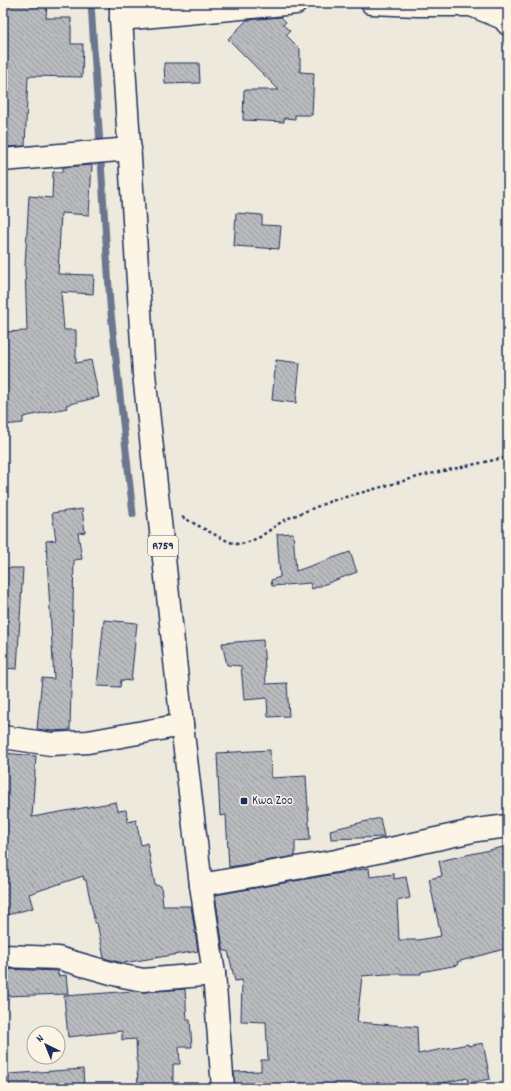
<svg xmlns="http://www.w3.org/2000/svg" width="511" height="1091" font-family="Dekko,sans-serif">
  <style>
    .lines { fill: none; stroke-linecap: round; stroke-linejoin: round }
    .stream { stroke: #6c778f; stroke-width: 7 }
    .building { fill: url(#building-back-hatch); stroke: #1b2f5e }
    .street-casing { stroke: #1b2f5e; stroke-width: 25 }
    .primary-casing { stroke: #1b2f5e; stroke-width: 25 }
    .path { stroke: #1b2f5e; stroke-width: 2.5; stroke-dasharray: 3 3; stroke-linecap: butt }
    .street { stroke: #fcf5e5; stroke-width: 22 }
    .primary { stroke: #fcf5e5; stroke-width: 22 }
    .poi-dot { fill: #1b2f5e; stroke: #fcf5e5; stroke-width: 1.5 }
    .labels { text-anchor: middle; dominant-baseline: central; stroke-width: 3; stroke-linejoin: round; paint-order: stroke }
    .shield { fill: #fcf5e5; stroke: #5e6a86; stroke-width: 1 }
    .shield-label { font-size: 12px; font-weight: bold; fill: #1b2f5e }
    .poi-label { font-size: 13px; fill: #1b2f5e; stroke: #fcf5e5; text-anchor: start }
  </style>
  <defs>
    <pattern id="building-back-hatch" width="6" height="6" patternUnits="userSpaceOnUse"><rect width="6" height="6" fill="#babbbe"/><path d="M-1 5l2 2M0 0l6 6M5-1l2 2" fill="none" stroke="#96989e"/></pattern>
  </defs>
  <rect width="100%" height="100%" fill="#eee9dd"/>
  <filter id="ink" filterUnits="userSpaceOnUse"><feTurbulence type="fractalNoise" baseFrequency=".025" numOctaves="2"/><feDisplacementMap in="SourceGraphic" scale="8" xChannelSelector="R" yChannelSelector="G"/><feConvolveMatrix kernelMatrix="1 2 1 2 8 2 1 2 1" color-interpolation-filters="sRGB"/></filter>
  <g filter="url(#ink)">
    <g class="lines">
      <!-- stream -->
      <path class="stream" d="M91 3 110 304 133 514"/>
    </g>
    <!-- building -->
    <path class="building" d="M3 3H47L46 18H71V44H83L82 77 28 76 25 146 3 147Z
      M281 17 286 22 283 25 290 31 286 35 300 49V72L314 73 312 115H295V119L284 118V122L243 120 244 90H279L228 39 247 20Z
      M164 63H199L200 83 165 84Z
      M92 165 89 215 61 213 58 274 94 275 93 294 61 292 64 330H76V363L91 360 99 397 66 405 67 408 23 417V423L3 425V332L27 331 25 266 29 196 52 198 53 172H63V167Z
      M236 213 262 215V225L281 226 279 249 234 246Z
      M276 360 300 363 296 403 272 400Z
      M82 509 85 532 78 533 82 559 74 560 70 730 52 731 37 729 42 678 54 679 46 541 56 540 52 513Z
      M293 533 296 571 350 552 357 572 312 589 310 583 272 586 271 580 280 577 277 534Z
      M3 568H23L17 669 3 668Z
      M104 620 137 623 131 681 121 680 120 687 97 686Z
      M263 640 266 684 287 683 289 716 268 717 267 698 244 700 241 666 227 665 222 643Z
      M270 750 271 778 306 776 310 840 295 841V856L229 867 226 815 220 816 217 753Z
      M3 753 36 756 32 817 116 802 118 811 126 810 128 822 136 820 141 845 147 843 155 885 161 886 163 906H191L198 951 123 963 104 958 97 923H95L86 880H84L83 876 29 894 33 908 3 916Z
      M380 818 384 837 331 839 330 830Z
      M508 846V948L457 962 458 965 421 972V974H386L362 976 357 1022 417 1027 418 1054 468 1044V1046L483 1043 490 1079 468 1083 467 1078 428 1086V1088H235L234 1072 261 1071V1060H268L266 1022 241 1021 242 980 235 981 228 951H224L223 947 215 895 369 868 370 877 394 874V879L406 877 410 898 397 901 399 940H418L441 936 429 879 442 876 439 861Z
      M3 969 58 971V976L66 975 68 994 3 996Z
      M185 989 187 1020H190L192 1047H179L180 1064H173V1088H138L136 1039 122 1040V1031L68 1037 64 996 134 991 144 992Z
      M83 1069 84 1088H9V1074Z"/>
    <g class="lines">
      <!-- street casing -->
      <g class="street-casing">
        <path id="street" d="M372 3 417 5H471L503 18 508 24
          M121 19 296 3
          M3 160 130 149
          M3 737 51 744 88 742 182 725
          M201 885 336 861 477 830 508 826
          M3 956 58 958 118 975 143 980 214 974"/>
      </g>
      <!-- primary casing -->
      <g class="primary-casing">
        <path id="primary" d="M121 3V19L144 374 182 725 201 885 214 974 223 1088"/>
      </g>
      <!-- path -->
      <path class="path" d="M182 517 223 539 235 544 246 543 260 537 284 520 331 501 425 475 508 457"/>
      <!-- street -->
      <use href="#street" class="street"/>
      <!-- primary -->
      <use href="#primary" class="primary"/>
    </g>
  </g>
  <!-- markers -->
  <rect class="poi-dot" x="240" y="797" width="8" height="8" rx="2"/>
  <g class="labels">
    <!-- shield labels -->
    <rect class="shield" x="148" y="536" width="30" height="20" rx="3"/>
    <g class="shield-label">
      <text x="163" y="546">R759</text>
    </g>
    <!-- poi labels -->
    <g class="poi-label">
      <text x="252" y="801">Kwa Zoo</text>
    </g>
  </g>
  <!-- margin -->
  <rect width="511" height="1091" fill="none" stroke="#fcf5e5" stroke-width="16"/>
  <rect x="8" y="8" width="495" height="1075" fill="none" stroke="#1b2f5e" stroke-width="1.5" filter="url(#ink)"/>
  <!-- north arrow -->
  <g transform="translate(46 1045) rotate(317)"><circle r="19" fill="#fcf5e5" stroke="#a2a6af"/>
  <path d="M0-3L7 15L0 10L-7 15Z" fill="#1b2f5e"/>
  <text y="-6" font-size="11" font-weight="bold" text-anchor="middle" fill="#1b2f5e">N</text>
  </g>
</svg>
